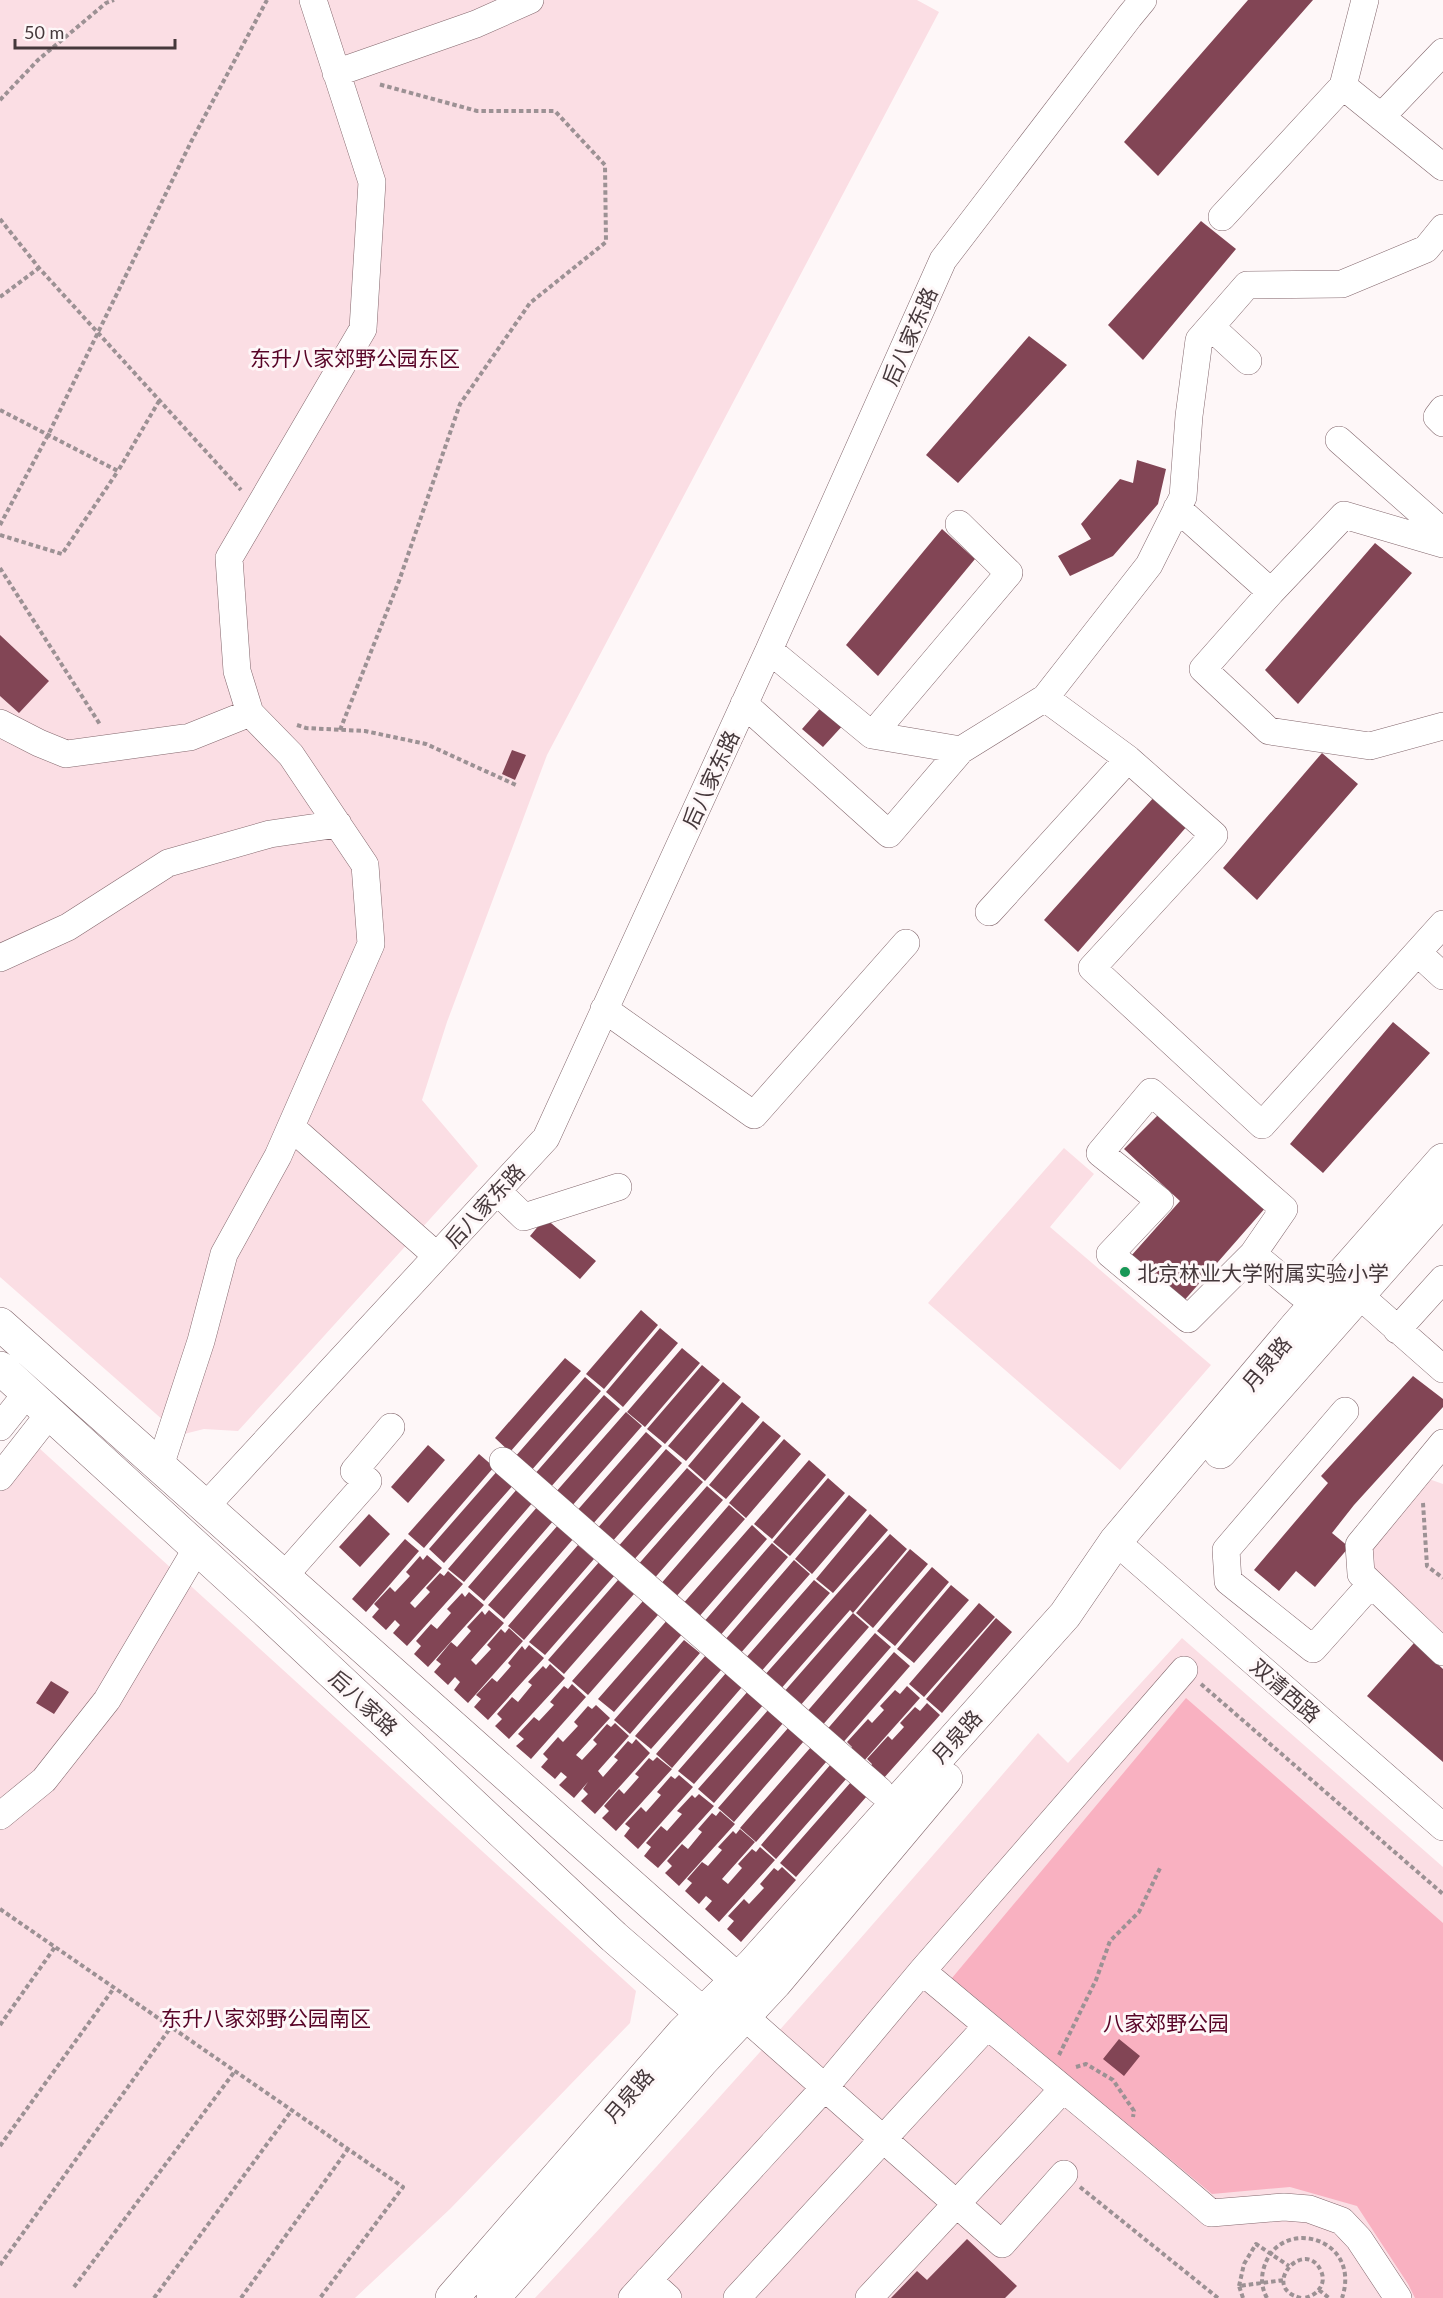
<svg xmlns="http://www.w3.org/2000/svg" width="1443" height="2298" font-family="Lato,'Noto Sans SC',sans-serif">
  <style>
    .green { fill: #fbdee4 }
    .forest { fill: #f9b1c1 }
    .building { fill: #824555 }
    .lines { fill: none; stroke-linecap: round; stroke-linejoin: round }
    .minor-casing { stroke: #83676d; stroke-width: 28 }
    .major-casing { stroke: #83676d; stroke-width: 34 }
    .path { stroke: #9c9194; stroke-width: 4; stroke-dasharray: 4.5 3; stroke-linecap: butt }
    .minor { stroke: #fff; stroke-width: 27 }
    .major { stroke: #fff; stroke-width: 33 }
    .poi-dot { fill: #189756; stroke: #fef7f8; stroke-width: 2 }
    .labels { text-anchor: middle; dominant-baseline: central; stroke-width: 6; stroke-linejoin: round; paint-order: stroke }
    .street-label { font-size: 21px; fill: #45383b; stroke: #fef7f8 }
    .park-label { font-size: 21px; fill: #580427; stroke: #fef7f8 }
    .poi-label { font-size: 21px; fill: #45383b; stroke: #fef7f8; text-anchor: start }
  </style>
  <rect width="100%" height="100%" fill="#fef7f8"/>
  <!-- green -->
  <path class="green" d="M0 0H917L939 12 547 755 447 1022 422 1100 478 1166 238 1431 204 1429 180 1435 0 1277Z
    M1064 1148 1094 1174 1050 1227 1211 1365 1120 1470 928 1303Z
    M39 1448 636 1991 630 2023 450 2209 355 2298H0V1487Z
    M1426 1478 1443 1484V1636L1376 1576 1368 1544Z
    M1182 1638 1443 1867V2298H535C708 2114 874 1925 1038 1733L1068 1763Z"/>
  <!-- forest -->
  <path class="forest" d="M1186 1698 1443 1923V2298H1415L1408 2284 1357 2206 1290 2187 1212 2194 952 1978Z"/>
  <!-- building -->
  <path class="building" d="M1248 0H1313L1158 176 1124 142Z
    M1201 221 1236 249 1143 360 1108 325Z
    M1029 336 1067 365 958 483 926 455Z
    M1137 460 1166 469 1158 504 1113 556 1070 576 1058 556 1091 539 1081 524 1120 479 1133 483Z
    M942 529 975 559 878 676 846 645Z
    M1375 543 1412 573 1298 704 1265 670Z
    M0 635 49 681 19 713 0 696Z
    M824 704 845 723 823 747 802 729Z
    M512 750 526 755 515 780 502 774Z
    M1322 753 1358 784 1257 900 1223 868Z
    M1155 796 1188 825 1078 952 1044 920Z
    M1393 1022 1430 1053 1323 1173 1290 1144Z
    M1164 1109 1267 1206 1182 1303 1131 1256 1180 1201 1124 1149Z
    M545 1218 596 1261 580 1279 530 1236Z
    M641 1310 658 1325 604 1389 586 1374Z
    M660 1328 678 1343 623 1407 606 1392Z
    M682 1348 700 1363 645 1427 627 1412Z
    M565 1358 581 1371 510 1452 495 1438Z
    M702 1365 720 1380 665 1444 647 1429Z
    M1413 1376 1443 1399V1407L1354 1505 1332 1533 1349 1547 1315 1587 1296 1571 1279 1591 1254 1570 1328 1483 1321 1476Z
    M585 1377 601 1391 530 1472 514 1458Z
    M723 1382 741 1397 686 1461 668 1446Z
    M604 1395 620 1409 549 1489 533 1476Z
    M742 1402 760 1417 705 1481 688 1466Z
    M626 1412 642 1426 571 1507 555 1493Z
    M763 1421 781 1436 726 1499 709 1485Z
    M646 1432 662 1446 591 1526 575 1513Z
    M784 1439 801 1454 746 1518 729 1503Z
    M428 1445 445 1460 408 1503 391 1487Z
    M666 1449 682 1463 611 1543 596 1530Z
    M479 1454 494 1467 424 1548 408 1534Z
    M809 1460 826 1475 772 1539 754 1524Z
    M687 1468 703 1482 632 1562 616 1549Z
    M499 1469 515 1483 444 1563 429 1549Z
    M828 1478 845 1493 790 1556 773 1542Z
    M707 1486 723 1500 652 1581 636 1567Z
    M518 1488 534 1501 464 1582 448 1569Z
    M849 1495 867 1510 812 1574 795 1559Z
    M729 1505 745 1519 674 1599 659 1586Z
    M538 1506 554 1520 484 1601 468 1587Z
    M369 1514 390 1534 360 1567 339 1547Z
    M870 1514 888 1530 833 1593 816 1579Z
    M559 1524 574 1538 504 1619 488 1605Z
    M752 1525 767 1539 697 1619 681 1606Z
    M890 1534 907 1549 853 1613 850 1610 779 1691 763 1677Z
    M405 1539 419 1551 366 1612 352 1599Z
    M772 1543 788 1557 718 1638 702 1624Z
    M578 1545 594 1559 524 1640 508 1626Z
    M910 1549 928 1564 873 1628 856 1613Z
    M427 1555 442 1568 410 1603 415 1608 430 1592 426 1588 440 1573 444 1576 448 1571 463 1584 407 1646 393 1633 400 1625 395 1620 386 1630 372 1617 379 1609 374 1604 390 1587 395 1592 410 1576 406 1572 420 1556 423 1560Z
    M794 1560 810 1574 739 1655 724 1641Z
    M600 1561 615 1575 545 1655 529 1642Z
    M932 1567 949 1582 895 1646 877 1631Z
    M618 1580 634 1594 564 1674 548 1660Z
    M814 1580 830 1593 759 1674 744 1660Z
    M951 1585 969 1600 914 1663 897 1649Z
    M469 1592 484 1605 428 1667 414 1654 421 1646 416 1641 431 1624 437 1629 451 1613 447 1609 462 1593 465 1597Z
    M643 1601 658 1615 588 1695 572 1681Z
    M979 1603 995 1617 924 1697 909 1684Z
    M489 1610 504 1623 471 1660 476 1665 491 1649 487 1645 501 1629 505 1633 509 1628 523 1641 468 1703 454 1690 460 1682 455 1677 448 1685 434 1672 441 1664 436 1660 451 1642 457 1647 471 1631 467 1627 482 1611 485 1615Z
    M853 1613 869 1627 799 1707 783 1693Z
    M669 1618 684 1632 614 1712 598 1699Z
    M996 1618 1012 1632 942 1713 926 1699Z
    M875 1633 891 1647 820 1728 805 1714Z
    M684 1640 700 1653 630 1734 614 1720Z
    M1414 1643 1443 1669V1762L1367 1696Z
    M529 1645 544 1658 488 1720 474 1707 481 1699 476 1695 492 1678 497 1682 511 1666 508 1663 522 1646 525 1650Z
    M894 1652 910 1666 840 1746 824 1733Z
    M706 1655 722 1669 651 1749 635 1736Z
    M550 1664 565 1678 509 1739 495 1726 502 1719 497 1714 512 1697 518 1702 532 1685 528 1682 543 1666 546 1669Z
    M726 1673 742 1687 672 1768 656 1754Z
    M51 1681 69 1692 54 1714 36 1703Z
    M572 1684 586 1697 531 1759 516 1746 524 1739 518 1734 534 1717 539 1721 554 1705 550 1702 564 1686 568 1689Z
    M907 1686 920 1698 863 1762 850 1750 852 1747 847 1742 868 1719 872 1723 884 1710 880 1706 895 1690 900 1694Z
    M749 1690 764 1704 694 1784 678 1771Z
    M927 1703 940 1715 883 1779 870 1767 872 1764 867 1759 888 1736 892 1740 904 1727 900 1723 915 1707 920 1711Z
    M596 1705 610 1718 576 1755 582 1760 597 1744 593 1740 607 1724 611 1727 615 1723 629 1736 598 1771 603 1777 618 1760 614 1757 628 1741 632 1744 636 1739 650 1753 595 1814 581 1801 588 1794 583 1789 588 1782 574 1798 559 1785 567 1777 561 1772 555 1779 541 1767 548 1759 543 1754 558 1737 563 1742 578 1726 574 1722 588 1706 592 1709Z
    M769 1709 784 1722 714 1803 698 1789Z
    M789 1727 804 1741 734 1822 718 1808Z
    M811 1747 827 1761 756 1842 740 1828Z
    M657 1757 672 1769 616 1831 602 1818 609 1811 604 1806 619 1789 624 1794 639 1777 635 1774 649 1758 653 1761Z
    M831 1764 847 1778 776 1859 761 1845Z
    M679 1775 693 1787 638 1849 624 1836 630 1828 625 1824 641 1807 646 1812 661 1795 657 1792 671 1776 675 1779Z
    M851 1782 867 1796 796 1877 780 1863Z
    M699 1794 714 1806 658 1868 644 1856 651 1847 646 1843 661 1826 667 1831 682 1814 677 1811 692 1795 695 1798Z
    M720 1811 735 1824 679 1886 665 1873 672 1866 667 1861 682 1844 688 1849 702 1832 698 1829 712 1813 716 1816Z
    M740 1829 755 1842 722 1879 728 1884 742 1868 738 1864 752 1849 756 1852 760 1847 775 1860 719 1922 705 1909 712 1901 706 1896 699 1904 685 1891 692 1883 687 1879 702 1862 708 1866 722 1850 718 1847 733 1831 736 1834Z
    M782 1867 796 1880 741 1942 727 1929 734 1921 728 1916 744 1899 749 1904 764 1888 760 1884 774 1868 778 1871Z
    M1119 2039 1140 2056 1124 2076 1103 2059Z
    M967 2239 1017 2286 1005 2298H891L917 2271 927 2280Z"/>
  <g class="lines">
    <!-- minor casing -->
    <g class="minor-casing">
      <path id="minor" d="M336 73 476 24 530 0
        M1343 86 1365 0
        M1381 117 1443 52
        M1222 217 1343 86 1443 167
        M1211 327 1248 361
        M1443 409 1437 417 1443 423
        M1339 440 1443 532
        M1177 508 1271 592
        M1443 544 1344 515 1271 592 1203 669 1269 731 1370 746 1443 726
        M769 650 872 735 1009 573 959 524
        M1045 698 1149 565 1183 497 1189 416 1199 340 1247 285 1342 284 1426 249 1443 228
        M744 704 889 834 961 750
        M0 723 39 743 66 754 190 737 250 713
        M872 735 961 750 1045 698 1128 759 1214 835 1092 968 1262 1125 1443 924
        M989 912 1128 759
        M1418 953 1443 976
        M0 958 68 927 168 863 270 834 338 824
        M604 1009 754 1115 906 943
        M291 1127 437 1256
        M497 1191 524 1217 618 1187
        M1253 1254 1284 1209 1151 1092 1100 1153 1160 1201 1110 1254 1188 1319 1253 1254 1301 1294 1328 1291
        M1359 1295 1443 1369
        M1397 1330 1443 1279
        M1345 1411 1226 1550 1228 1581 1313 1649 1371 1584
        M0 1427 27 1393
        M1443 1443 1359 1545 1361 1574 1443 1652
        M503 1461 880 1791
        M160 1466 201 1341 224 1254 278 1156 371 944 365 865 291 755 250 713 237 671 229 558 363 329 372 182 313 0
        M0 1477 50 1413
        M205 1507 546 1138 769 650 943 260 1129 17 1143 0
        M1129 1553 1443 1827
        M284 1576 368 1481 354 1471 391 1427
        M0 1816 44 1780 107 1700 197 1548
        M922 1971C1018 2052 1116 2131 1211 2213L1284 2207 1309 2209 1342 2221 1359 2239 1398 2298
        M745 2017 1002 2244 1064 2174
        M648 2280 668 2298
        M632 2298 825 2087 922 1971 1184 1670
        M737 2298 987 2026
        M869 2298 1063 2089"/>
    </g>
    <!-- major casing -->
    <g class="major-casing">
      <path id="major" d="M0 1324 752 1993
        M0 1368 264 1609 614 1937 719 2028
        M1220 1452 1443 1199
        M452 2298 683 2033 753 1964 1065 1615 1115 1542 1296 1327 1443 1160
        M493 2298 701 2062 775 1983 946 1779"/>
    </g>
    <!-- path -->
    <path class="path" d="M0 100 38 60 106 3 114 0
      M0 219 39 268 241 490
      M0 297 39 268
      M0 410 118 471 159 401
      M0 525 48 435 192 140 267 0
      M0 535 62 554 118 471
      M0 568 101 726
      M297 725 306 728 365 731 426 744 516 785
      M340 730 399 581 460 404 530 303 606 242 605 165 555 111H477L378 84
      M1423 1503 1427 1566 1443 1578
      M1201 1684 1443 1894
      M0 1909 403 2187 320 2298
      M0 2025 55 1947
      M1059 2055 1096 1980 1110 1941 1139 1912 1161 1866
      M1076 2067 1086 2064 1113 2080 1134 2111 1133 2117
      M0 2146 114 1988
      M1080 2187 1218 2298
      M0 2265 171 2027
      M1239 2286 1244 2264 1256 2244 1289 2266
      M74 2287 235 2071
      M1319 2290 1329 2298
      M154 2298 292 2110
      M241 2298 348 2149
      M1243 2298 1239 2286 1284 2280
      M1267 2298C1262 2289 1261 2280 1263 2271 1276 2214 1363 2236 1342 2298
      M1301 2298C1258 2288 1305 2236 1321 2271 1327 2284 1317 2296 1304 2298"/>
    <!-- minor -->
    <use href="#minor" class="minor"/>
    <!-- major -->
    <use href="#major" class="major"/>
  </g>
  <!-- markers -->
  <circle class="poi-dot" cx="1125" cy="1272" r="6"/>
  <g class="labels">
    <!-- street labels -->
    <g class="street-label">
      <text transform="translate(909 336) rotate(-66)">后八家东路</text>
      <text transform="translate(710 779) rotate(-65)">后八家东路</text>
      <text transform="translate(484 1205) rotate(-47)">后八家东路</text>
      <text transform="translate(1266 1363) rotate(-50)">月泉路</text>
      <text transform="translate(1286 1690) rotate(41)">双清西路</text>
      <text transform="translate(364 1702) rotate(43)">后八家路</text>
      <text transform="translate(956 1736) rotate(-48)">月泉路</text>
      <text transform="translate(628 2095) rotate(-49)">月泉路</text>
    </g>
    <!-- park labels -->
    <g class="park-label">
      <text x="355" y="357">东升八家郊野公园东区</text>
      <text x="266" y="2017">东升八家郊野公园南区</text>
      <text x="1166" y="2022">八家郊野公园</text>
    </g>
    <!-- poi labels -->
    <g class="poi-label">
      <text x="1137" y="1272">北京林业大学附属实验小学</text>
    </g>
  </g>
  <!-- scale -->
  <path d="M15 39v9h160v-9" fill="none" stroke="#45383b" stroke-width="3"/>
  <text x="24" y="39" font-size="18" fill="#45383b" stroke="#fef7f8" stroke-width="4.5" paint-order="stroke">50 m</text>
</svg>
